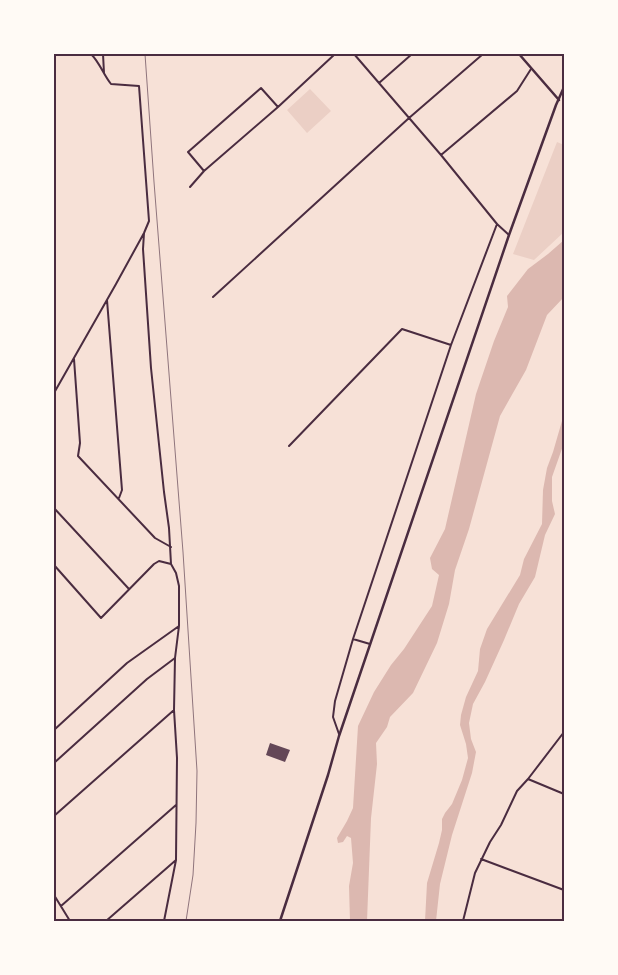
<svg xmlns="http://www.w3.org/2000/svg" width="618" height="975" font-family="Spectral,serif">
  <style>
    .green { fill: #ebcfc5 }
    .water { fill: #dcb8b0 }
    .building { fill: #644757 }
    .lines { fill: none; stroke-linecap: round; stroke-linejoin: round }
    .minor { stroke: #4a2c40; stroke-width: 2 }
    .tertiary { stroke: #4a2c40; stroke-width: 2.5 }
    .secondary { stroke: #4a2c40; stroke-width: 2.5 }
    .rail { stroke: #8f747c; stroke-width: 1 }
    .neatline { fill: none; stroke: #4a2c40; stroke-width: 2 }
  </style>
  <rect width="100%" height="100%" fill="#f7e1d7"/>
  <!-- green -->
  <path class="green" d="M310 89 331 111 307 133 287 110Z
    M557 142 564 145V232L534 260 513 254Z"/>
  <!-- water -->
  <path class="water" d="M564 240V297L547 315 526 370 500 416 469 529 455 570 449 604 437 643 413 693 390 717 387 727 376 743 377 764 371 818 367 921H350L349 886 353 863 351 838 347 836 343 842 338 843 337 838 347 821 353 808 358 726 374 692 391 665 404 649 432 606 439 575 432 569 430 558 445 529 476 394 494 341 508 307 507 296 528 269 548 254Z
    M564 414V443L552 477V501L555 514 545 535 535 577 519 604 504 640 485 682 473 704 469 723 471 739 476 752 472 773 452 835 440 884 436 921H425L427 883 439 843 442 830V819L445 813 452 804 462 780 468 758 466 744 460 725 461 715 466 697 478 671 480 649 487 629 520 575 524 559 542 524 543 490 547 468 553 452Z"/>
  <!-- building -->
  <path class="building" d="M270 743 290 750 285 762 266 755Z"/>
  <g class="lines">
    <!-- minor -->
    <path class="minor" d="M103 54 104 73
      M354 54 441 155 497 224 509 235
      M537 55 538 54
      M379 83 412 54
      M441 155 517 91 531 69
      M204 171 188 152 261 88 278 107
      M190 187 204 171 278 107 335 54
      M144 233 143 249 151 368 164 492 169 528 171 564 176 573 179 586V626L175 658 174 710 177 758 176 860 164 921
      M213 297 409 118 483 54
      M107 300 122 490 119 498
      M74 359 80 443 78 456 155 538 171 547
      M54 393 116 284 144 233 149 221 139 86 111 84C103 74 100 63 91 54
      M289 446 402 329 451 345
      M54 508 129 589
      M54 565 101 618 154 564 159 561 171 564
      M353 639 370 644
      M54 730 127 663 179 626
      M339 734 333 717 335 701 353 639 451 345 497 224
      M54 763 147 679 175 658
      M528 779 564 794
      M54 816 174 710
      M481 859 564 890
      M54 895 70 921
      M61 906 176 805
      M106 921 176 860
      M463 921 475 873 490 842 501 825 517 791 528 779 564 732"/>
    <!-- tertiary -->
    <path class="tertiary" d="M519 54 559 100"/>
    <!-- secondary -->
    <path class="secondary" d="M280 921 328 775 339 736 509 235 556 105 564 87"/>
    <!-- rail -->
    <path class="rail" d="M145 54 154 182 183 552 197 771 196 823 193 875 186 921"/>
  </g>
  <!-- border -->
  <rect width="618" height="975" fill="none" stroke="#fffaf5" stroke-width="110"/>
  <rect x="55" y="55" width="508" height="865" class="neatline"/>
</svg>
